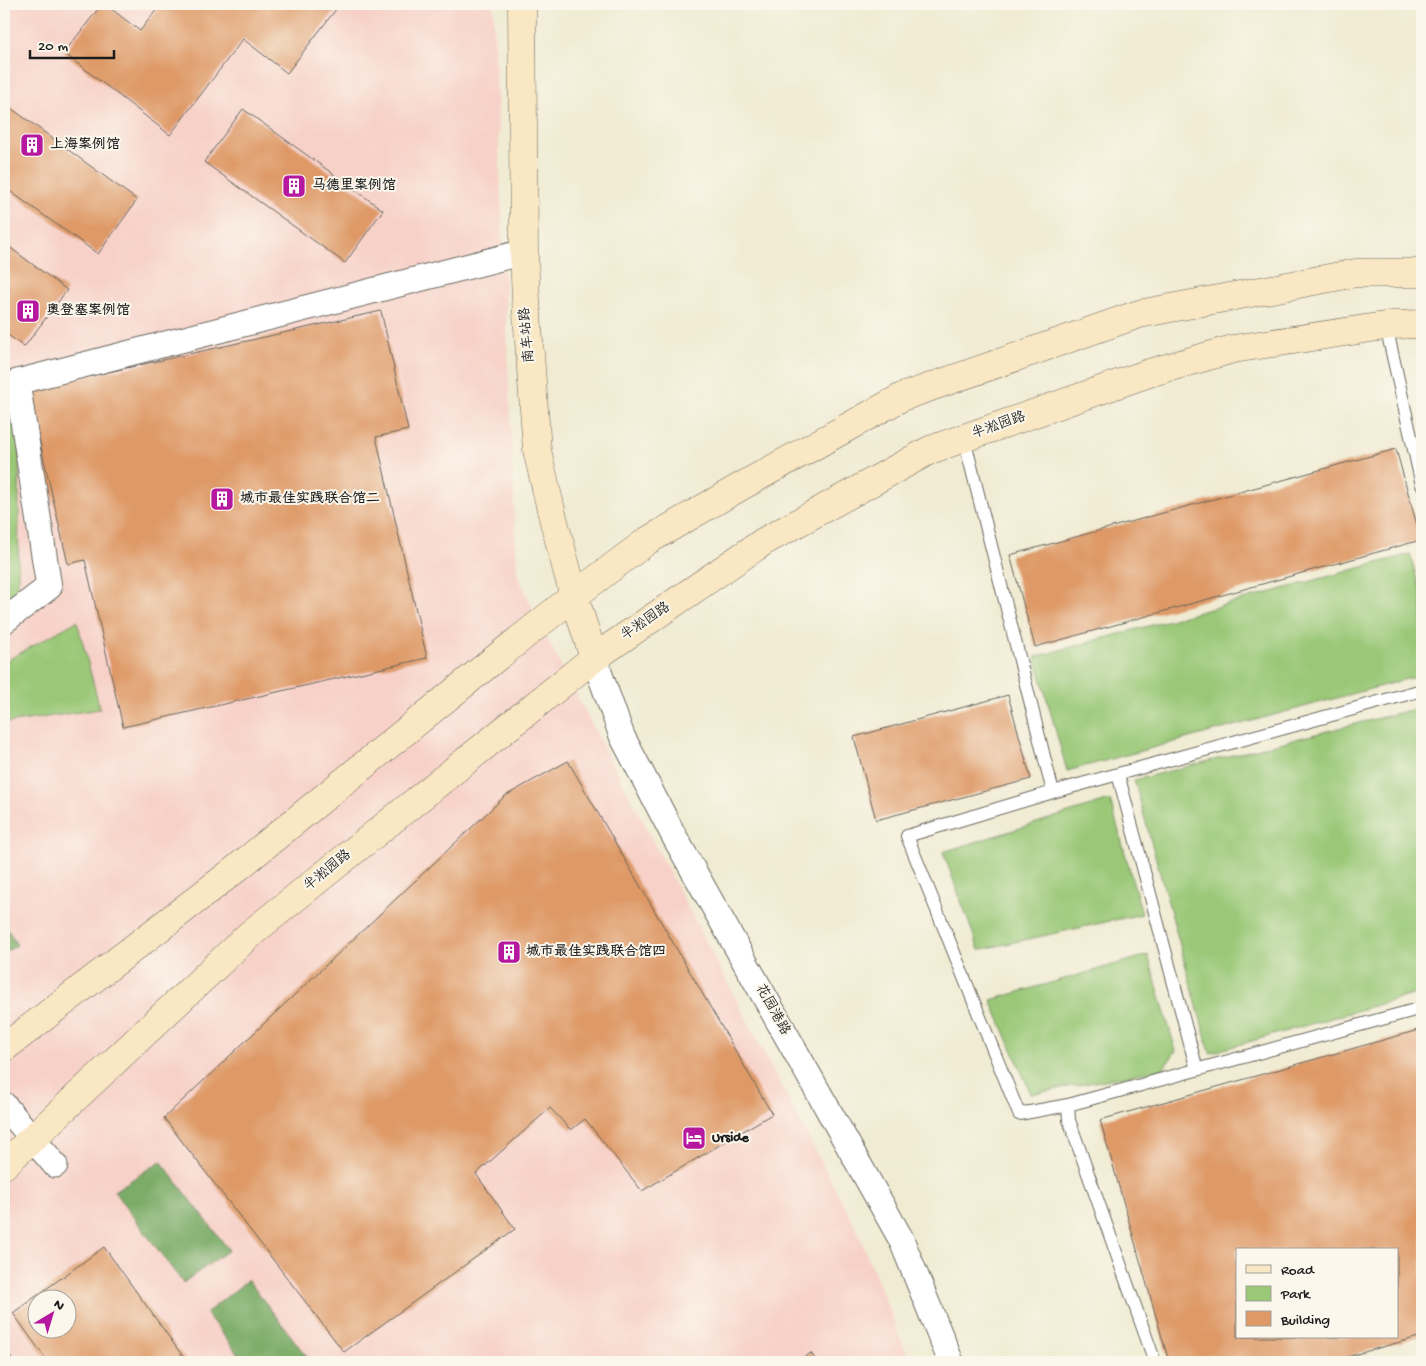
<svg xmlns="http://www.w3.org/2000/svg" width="1426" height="1366" font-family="'Gochi Hand','LXGW WenKai TC',sans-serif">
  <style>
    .built { fill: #f7d1c8; fill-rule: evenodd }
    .green { fill: #9ac877; stroke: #5b724a }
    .forest { fill: #7bac68; stroke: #4c6442 }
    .building { fill: #de9966; fill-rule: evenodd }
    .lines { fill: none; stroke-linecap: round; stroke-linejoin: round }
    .lane-casing { stroke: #66645c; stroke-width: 14 }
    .street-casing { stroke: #66645c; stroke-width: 27 }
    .secondary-casing { stroke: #66645c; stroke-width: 29 }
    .lane { stroke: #fff; stroke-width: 12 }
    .street { stroke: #fff; stroke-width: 25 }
    .secondary { stroke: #fae7c3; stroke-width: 28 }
    .labels { text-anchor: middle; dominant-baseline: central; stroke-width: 4; stroke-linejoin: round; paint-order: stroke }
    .poi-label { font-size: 14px; font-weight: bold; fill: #1c1c1c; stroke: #fbf7ec; text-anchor: start }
    .street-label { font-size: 14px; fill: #1c1c1c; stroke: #fbf7ec }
  </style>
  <rect width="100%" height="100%" fill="#fbf7ec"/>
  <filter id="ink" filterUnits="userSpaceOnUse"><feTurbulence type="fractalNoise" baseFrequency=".02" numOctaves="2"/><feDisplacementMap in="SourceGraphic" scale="10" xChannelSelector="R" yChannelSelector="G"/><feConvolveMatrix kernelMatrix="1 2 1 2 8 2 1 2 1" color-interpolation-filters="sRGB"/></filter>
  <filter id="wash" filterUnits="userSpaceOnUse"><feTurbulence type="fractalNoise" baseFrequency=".0096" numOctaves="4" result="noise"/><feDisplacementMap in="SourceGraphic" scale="20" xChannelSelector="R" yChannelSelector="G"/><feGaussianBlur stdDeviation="1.12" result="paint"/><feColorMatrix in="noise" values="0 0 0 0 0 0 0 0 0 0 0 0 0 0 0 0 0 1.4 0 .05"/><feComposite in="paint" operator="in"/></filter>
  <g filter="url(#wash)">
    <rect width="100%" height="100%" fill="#f0ebd2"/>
    <!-- built -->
    <path class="built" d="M4 4H493L517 574 543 631 857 1230 910 1362H4ZM38 1298H68V1328H38Z"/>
    <!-- green -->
    <path class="green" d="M4 413 20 427 18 591 4 600Z
      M1410 554 1422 597V675L1067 771 1035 657Z
      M77 621 100 709 6 723 4 712V662Z
      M1422 707V992L1210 1053 1134 780Z
      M1110 800 1142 914 979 950 943 852Z
      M1148 955 1176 1051 1163 1069 1031 1094 991 1000Z"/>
    <!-- forest -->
    <path class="forest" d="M4 923 17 945 4 953Z
      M161 1161 229 1250 183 1283 114 1191Z
      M248 1280 311 1362H244L206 1313Z"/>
    <g id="blocks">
      <!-- building -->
      <path class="building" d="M102 4H105L140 31 161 4H340L287 73 243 39 170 135 64 53Z
        M4 103 137 200 98 254 4 187Z
        M243 109 383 210 345 263 204 162Z
        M4 243 67 290 24 347 4 332Z
        M381 311 408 430 376 437 427 658 123 727 85 560 68 564 28 390Z
        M1396 449 1421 540 1035 647 1010 555Z
        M1008 695 1031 779 876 820 854 737Z
        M568 761 772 1114 642 1191 585 1119 571 1130 550 1108 476 1174 515 1229 344 1352 164 1118 505 796Z
        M1422 1029V1336L1328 1362H1169L1100 1120ZM1237 1250H1397V1337H1237Z
        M104 1247 187 1362H48L13 1313ZM38 1298H68V1328H38Z
        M7 1348 13 1362H4V1349Z
        M811 1353 817 1362H797Z"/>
    </g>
  </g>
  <g filter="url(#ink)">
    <use href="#blocks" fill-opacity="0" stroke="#66645c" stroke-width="1"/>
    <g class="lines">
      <!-- lane casing -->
      <g class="lane-casing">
        <path id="lane" d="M1386 326 1422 485
          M964 438 1053 792
          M1422 690 1053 792 907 836 1019 1114 1068 1105 1422 1008
          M1118 774 1197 1070
          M1068 1105 1069 1120 1155 1362"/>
      </g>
      <!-- street casing -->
      <g class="street-casing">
        <path id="street" d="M4 621 49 587 17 382 524 252
          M594 658 622 736 674 836 901 1239 951 1362
          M4 1105 55 1165"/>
      </g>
      <!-- secondary casing -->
      <g class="secondary-casing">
        <path id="secondary" d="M522 4 524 252 526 300 537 450 553 518 574 596 594 658
          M4 1048 236 869 491 662 574 596 647 541 740 487 902 397 1139 314 1356 273H1422
          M4 1165 249 935 594 658 763 542 930 450 1149 373 1233 349 1391 325 1422 324"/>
      </g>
      <!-- lane -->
      <use href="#lane" class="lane"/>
      <!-- street -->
      <use href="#street" class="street"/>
      <!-- secondary -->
      <use href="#secondary" class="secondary"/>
    </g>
  </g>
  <!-- icons -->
  <defs>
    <g id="building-square" transform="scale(1.25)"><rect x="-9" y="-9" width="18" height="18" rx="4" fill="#b5179e" stroke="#fbf7ec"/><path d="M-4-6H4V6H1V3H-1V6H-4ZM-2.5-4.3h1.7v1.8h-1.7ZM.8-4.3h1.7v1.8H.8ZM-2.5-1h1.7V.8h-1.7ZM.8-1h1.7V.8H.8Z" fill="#fff"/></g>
    <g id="hotel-square" transform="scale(1.25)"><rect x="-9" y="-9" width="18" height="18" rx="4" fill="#b5179e" stroke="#fbf7ec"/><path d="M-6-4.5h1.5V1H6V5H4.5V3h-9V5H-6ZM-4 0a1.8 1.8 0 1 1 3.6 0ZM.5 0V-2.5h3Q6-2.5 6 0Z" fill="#fff"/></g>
  </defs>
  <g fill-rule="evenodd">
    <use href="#building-square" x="32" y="145"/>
    <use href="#building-square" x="294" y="186"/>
    <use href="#building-square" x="28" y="311"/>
    <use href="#building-square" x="222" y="499"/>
    <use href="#building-square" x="509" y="952"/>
    <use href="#hotel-square" x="694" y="1138"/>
  </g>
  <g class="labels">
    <!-- poi labels -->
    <g class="poi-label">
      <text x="50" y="145">上海案例馆</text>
      <text x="312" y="186">马德里案例馆</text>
      <text x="46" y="311">奥登塞案例馆</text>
      <text x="240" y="499">城市最佳实践联合馆二</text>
      <text x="526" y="952">城市最佳实践联合馆四</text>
      <text x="712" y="1138">Urside</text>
    </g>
    <!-- street labels -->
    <g class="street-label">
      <text transform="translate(528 335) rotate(-95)">南车站路</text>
      <text transform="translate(999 426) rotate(-19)">半淞园路</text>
      <text transform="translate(646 622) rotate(-34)">半淞园路</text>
      <text transform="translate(328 871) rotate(-39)">半淞园路</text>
      <text transform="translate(772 1010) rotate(61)">花园港路</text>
    </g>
  </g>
  <!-- margin -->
  <rect width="1426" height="1366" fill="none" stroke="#fbf7ec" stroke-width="20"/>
  <!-- legend -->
  <rect x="1236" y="1248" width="162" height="90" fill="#fbf7ec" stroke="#a29f99"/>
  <rect x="1246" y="1265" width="25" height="8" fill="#fae7c3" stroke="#a29f99"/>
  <text x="1281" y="1274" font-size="15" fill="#1c1c1c">Road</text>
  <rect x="1246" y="1286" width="25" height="15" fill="#9ac877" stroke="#a29f99"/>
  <text x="1281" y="1298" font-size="15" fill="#1c1c1c">Park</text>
  <rect x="1246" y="1311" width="25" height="15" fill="#de9966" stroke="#a29f99"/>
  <text x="1281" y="1324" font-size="15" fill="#1c1c1c">Building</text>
  <!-- north arrow -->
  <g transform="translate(52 1314) rotate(38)"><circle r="24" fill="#fbf7ec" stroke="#a29f99"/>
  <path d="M0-4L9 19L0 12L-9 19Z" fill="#b5179e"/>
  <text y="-8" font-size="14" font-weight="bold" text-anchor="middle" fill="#1c1c1c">N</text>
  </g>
  <!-- scale -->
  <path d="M30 50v8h84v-8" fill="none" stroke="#1c1c1c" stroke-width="2.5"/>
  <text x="38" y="50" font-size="15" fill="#1c1c1c" stroke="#fbf7ec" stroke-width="4" paint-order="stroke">20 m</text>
</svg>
